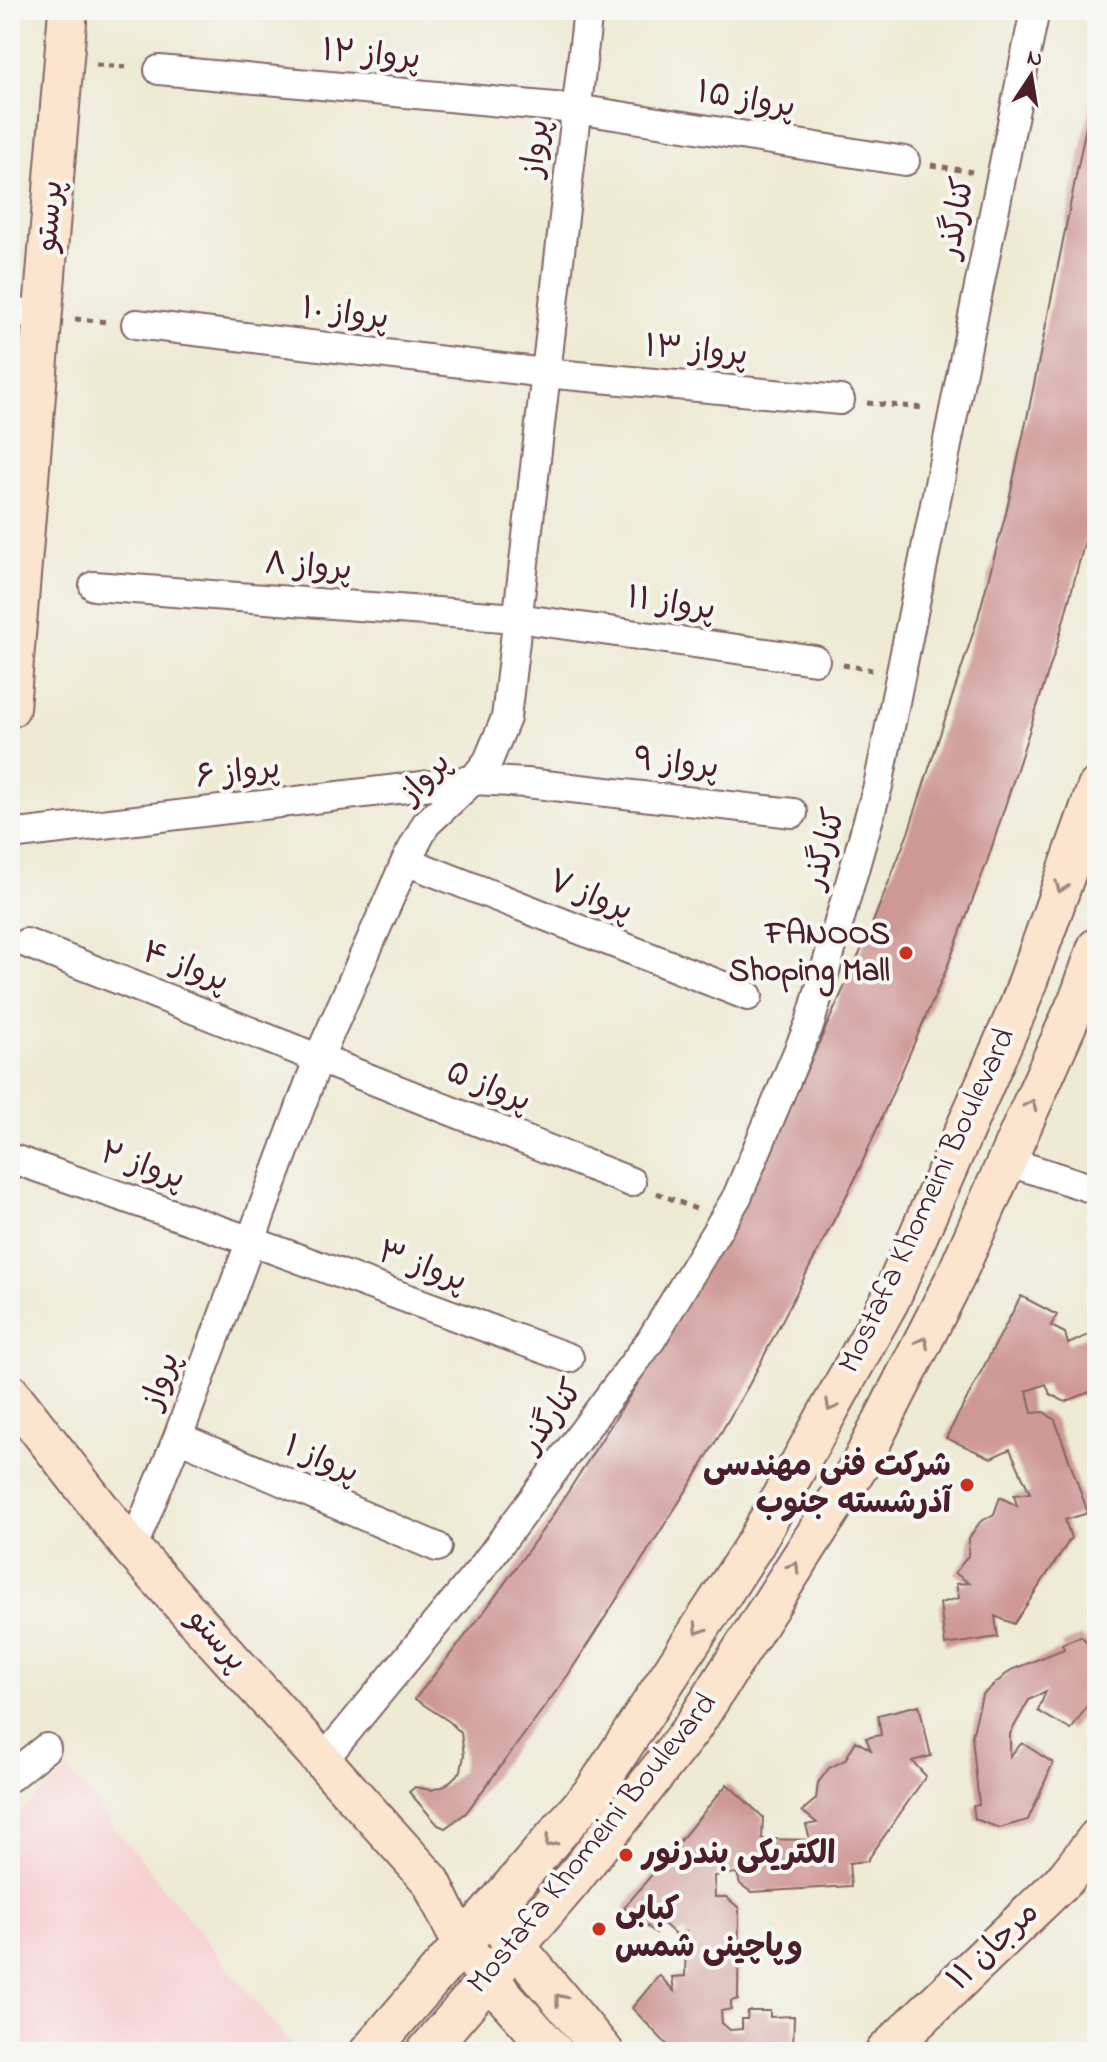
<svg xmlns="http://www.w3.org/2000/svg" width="1107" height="2062" font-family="'Indie Flower','Playpen Sans Arabic',sans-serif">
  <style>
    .built { fill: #f7cfd2 }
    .building { fill: #ce9895 }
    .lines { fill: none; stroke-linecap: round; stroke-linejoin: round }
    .street-casing { stroke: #836666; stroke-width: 32 }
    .secondary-casing { stroke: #836666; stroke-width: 42 }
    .path { stroke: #836666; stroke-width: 5; stroke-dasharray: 6 6; stroke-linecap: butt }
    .street { stroke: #fff; stroke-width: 28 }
    .secondary { stroke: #fbe5cf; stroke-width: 38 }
    .oneway { stroke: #a2827d }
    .poi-dot { fill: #c8321e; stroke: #f6f6f2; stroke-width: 3 }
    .labels { text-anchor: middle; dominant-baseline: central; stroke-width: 8; stroke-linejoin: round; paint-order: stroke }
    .street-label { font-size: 32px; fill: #4a1f2b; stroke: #f6f6f2 }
    .poi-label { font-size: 32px; font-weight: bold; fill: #4a1f2b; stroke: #f6f6f2; text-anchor: end }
  </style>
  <rect width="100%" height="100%" fill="#f6f6f2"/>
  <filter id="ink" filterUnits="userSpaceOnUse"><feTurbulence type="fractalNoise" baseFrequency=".0125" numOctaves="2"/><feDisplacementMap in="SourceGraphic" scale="16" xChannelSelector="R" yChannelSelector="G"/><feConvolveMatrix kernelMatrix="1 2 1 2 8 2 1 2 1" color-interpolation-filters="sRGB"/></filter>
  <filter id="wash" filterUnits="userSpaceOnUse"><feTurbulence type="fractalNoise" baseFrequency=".006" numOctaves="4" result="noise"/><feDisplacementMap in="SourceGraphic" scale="32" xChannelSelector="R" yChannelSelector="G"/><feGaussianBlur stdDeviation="1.8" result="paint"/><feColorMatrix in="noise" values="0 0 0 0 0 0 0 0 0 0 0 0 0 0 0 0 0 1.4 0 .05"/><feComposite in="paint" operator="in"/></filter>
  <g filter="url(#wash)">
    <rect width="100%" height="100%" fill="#eeead4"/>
    <!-- built -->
    <path class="built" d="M68 1770 297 2052H10V1821Z"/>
    <g id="blocks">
      <!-- building -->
      <path class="building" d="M1096 77 1097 496 1057 645 987 862 946 970 855 1179 750 1383 692 1482 568 1675 466 1813 445 1828 438 1825 409 1792 415 1787 431 1790 445 1786 461 1771 464 1755 461 1733 450 1722 415 1699 484 1612 549 1521 669 1335 775 1140 867 937 908 833 977 621 1006 513 1030 404Z
        M1021 1296 1057 1315 1051 1326 1065 1333 1068 1344 1097 1331V1389L1065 1402 1050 1394 1046 1384 1027 1391 1032 1413 1044 1412 1055 1420 1088 1513 1065 1520 1071 1538 1014 1624 995 1616 998 1637 945 1645 940 1603 959 1598 956 1584 969 1583 955 1573 968 1556 969 1538 980 1522 994 1514 1000 1497 1017 1506 1014 1495 1030 1493 1010 1449 991 1458 946 1438Z
        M1081 1636 1097 1652V1691L1071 1730 1038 1711 1046 1691 1029 1700 1010 1734V1756L1022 1743 1053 1763 1028 1820 999 1828 975 1819 973 1806 979 1805 972 1736 982 1695 1011 1670 1064 1649 1062 1644Z
        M919 1705 931 1756 912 1761 926 1776 867 1861 849 1863 851 1886 751 1892 740 1884 737 1873 714 1876 715 1897H726L739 1908 738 1999 731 2001V2009L721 2011 722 2023 730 2030 742 2029V2019H747L748 2011H770V2017L794 2016 793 2052H674L632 2008 659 1975 674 1991 672 1977 685 1976 686 1932 675 1934 663 1923 656 1933 624 1908 727 1784 763 1817 762 1839 810 1840 806 1825 817 1823 802 1811 816 1799 818 1783 829 1768 845 1760 856 1741 871 1750 866 1738 881 1735 878 1715Z"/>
    </g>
  </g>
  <g filter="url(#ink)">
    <use href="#blocks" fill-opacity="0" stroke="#836666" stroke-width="2"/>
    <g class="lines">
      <!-- street casing -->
      <g class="street-casing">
        <path id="street" d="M159 70 576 109 905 161
          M10 312 42 315
          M136 324 545 373 840 400
          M94 586 517 618 815 660
          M10 835 473 780 527 783 793 813
          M406 861 748 996
          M26 943 631 1182
          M10 1158 251 1241 569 1358
          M1006 1161 1097 1190
          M178 1437 437 1547
          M132 1549 178 1437 319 1057 406 861 426 824 473 780 488 761 506 718 588 10
          M324 1759 481 1569 651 1340 737 1197 810 1023 878 786 1035 10
          M10 1777 46 1748"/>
      </g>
      <!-- secondary casing -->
      <g class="secondary-casing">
        <path id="secondary" d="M10 708 68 10
          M10 1393 132 1549 431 1881 461 1943 487 1977 554 2052
          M501 1928 604 2052
          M369 2052 594 1791 755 1544 890 1300 1019 1006 1097 787
          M426 2052 570 1883 692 1728 861 1463 954 1280 1081 993 1097 947
          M885 2052 1066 1878 1097 1838"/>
      </g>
      <!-- path -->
      <path class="path" d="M96 65 130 67
        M931 165 972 172
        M75 319 109 322
        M867 403 925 408
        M843 665 872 670
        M819 816 841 819
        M657 1193 696 1209"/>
      <!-- street -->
      <use href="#street" class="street"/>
      <!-- secondary -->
      <use href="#secondary" class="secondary"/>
    </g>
    <!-- one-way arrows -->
    <defs><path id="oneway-chevron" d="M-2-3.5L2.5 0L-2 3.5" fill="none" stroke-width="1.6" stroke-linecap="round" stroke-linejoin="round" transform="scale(2)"/></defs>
    <g class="oneway">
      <use href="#oneway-chevron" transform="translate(1061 887) rotate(110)"/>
      <use href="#oneway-chevron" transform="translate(1031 1105) rotate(-66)"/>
      <use href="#oneway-chevron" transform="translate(923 1342) rotate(-63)"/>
      <use href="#oneway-chevron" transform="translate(831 1406) rotate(119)"/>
      <use href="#oneway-chevron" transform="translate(794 1567) rotate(-58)"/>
      <use href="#oneway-chevron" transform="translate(699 1629) rotate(123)"/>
      <use href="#oneway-chevron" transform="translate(550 1842) rotate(131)"/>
      <use href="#oneway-chevron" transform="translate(560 1999) rotate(-129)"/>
    </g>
  </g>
  <!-- markers -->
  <g class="poi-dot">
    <circle cx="906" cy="953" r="8"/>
    <circle cx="967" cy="1485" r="8"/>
    <circle cx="626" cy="1855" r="8"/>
    <circle cx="599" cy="1929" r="8"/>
  </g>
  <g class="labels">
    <!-- street labels -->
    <g class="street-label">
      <text transform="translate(371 56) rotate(5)">پرواز ۱۲</text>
      <text transform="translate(746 101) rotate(9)">پرواز ۱۵</text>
      <text transform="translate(537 148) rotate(-83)">پرواز</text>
      <text transform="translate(51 216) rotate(-85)">پرستو</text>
      <text transform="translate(958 218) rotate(-79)">کنارگذر</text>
      <text transform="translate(345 315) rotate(7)">پرواز ۱۰</text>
      <text transform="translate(696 352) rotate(5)">پرواز ۱۳</text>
      <text transform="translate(308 568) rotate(4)">پرواز ۸</text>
      <text transform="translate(671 605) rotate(8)">پرواز ۱۱</text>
      <text transform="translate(676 765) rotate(6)">پرواز ۹</text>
      <text transform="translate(238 774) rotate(-7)">پرواز ۶</text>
      <text transform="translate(426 779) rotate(-46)">پرواز</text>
      <text transform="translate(826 849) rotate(-74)">کنارگذر</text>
      <text transform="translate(590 897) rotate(22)">پرواز ۷</text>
      <text transform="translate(185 968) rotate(21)">پرواز ۴</text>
      <text transform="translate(488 1088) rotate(22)">پرواز ۵</text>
      <text transform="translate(142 1167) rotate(19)">پرواز ۲</text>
      <text transform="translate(928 1201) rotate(-65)">Mostafa Khomeini Boulevard</text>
      <text transform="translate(422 1268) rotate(20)">پرواز ۳</text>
      <text transform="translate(162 1381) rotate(-70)">پرواز</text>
      <text transform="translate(553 1417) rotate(-53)">کنارگذر</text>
      <text transform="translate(321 1461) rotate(23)">پرواز ۱</text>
      <text transform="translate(216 1641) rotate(48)">پرستو</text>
      <text transform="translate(593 1844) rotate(-51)">Mostafa Khomeini Boulevard</text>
      <text transform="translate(994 1947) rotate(-44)">مرجان ۱۱</text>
    </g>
    <!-- poi labels -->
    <g class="poi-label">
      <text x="890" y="935">FANOOS<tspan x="890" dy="37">Shoping Mall</tspan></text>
      <text x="951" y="1467">شرکت فنی مهندسی<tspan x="951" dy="37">آذرشسته جنوب</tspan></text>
      <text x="642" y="1855" text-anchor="start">الکتریکی بندرنور</text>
      <text x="615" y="1911" text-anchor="start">کبابی<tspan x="615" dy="37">وپاچینی شمس</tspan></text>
    </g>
  </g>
  <!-- margin -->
  <rect width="1107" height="2062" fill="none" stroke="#f6f6f2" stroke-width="40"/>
  <!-- north arrow -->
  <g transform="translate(1031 76) rotate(12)" stroke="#f6f6f2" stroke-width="6" paint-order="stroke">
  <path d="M0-6L14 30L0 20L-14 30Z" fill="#4a1f2b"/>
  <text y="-12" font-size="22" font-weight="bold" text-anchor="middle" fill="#4a1f2b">N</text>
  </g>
</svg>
